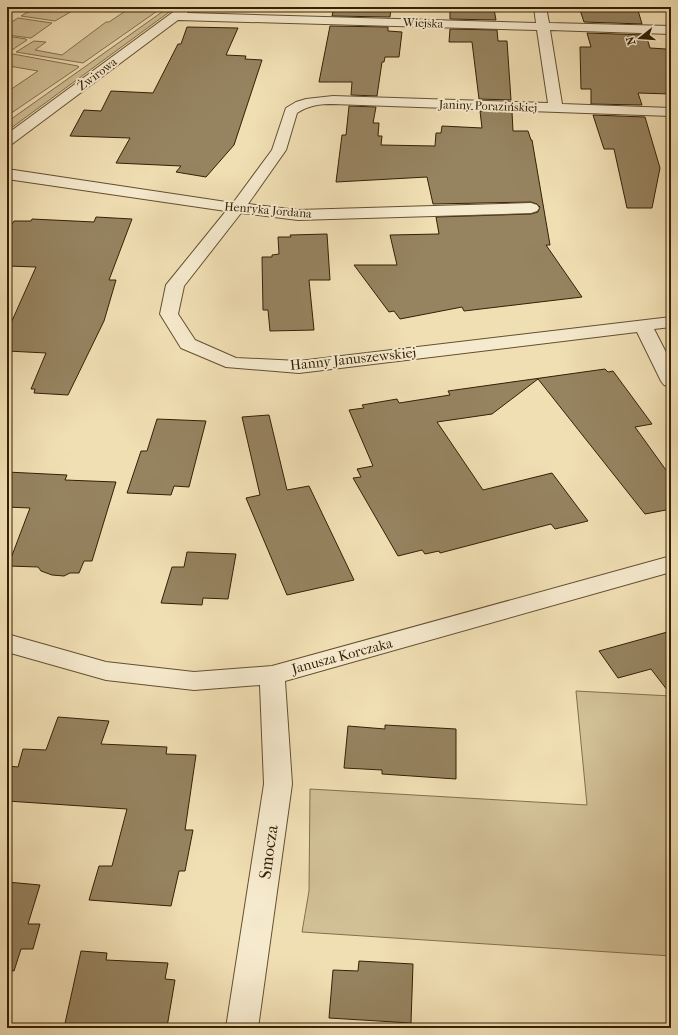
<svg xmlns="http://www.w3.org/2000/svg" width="678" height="1035" font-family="'IM FELL French Canon',serif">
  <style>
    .green { fill: #d1bf96; stroke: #82704d }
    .building { fill: #968360; stroke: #342004 }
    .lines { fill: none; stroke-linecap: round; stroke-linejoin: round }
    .street-casing { stroke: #635030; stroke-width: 2 }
    .street { fill: #f6eace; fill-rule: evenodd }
    .labels { text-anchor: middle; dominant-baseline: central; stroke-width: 4; stroke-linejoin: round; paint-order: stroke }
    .far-street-label { font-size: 12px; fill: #342004; stroke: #f6eace }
    .street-label { font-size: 14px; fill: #342004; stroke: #f6eace }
    .near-street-label { font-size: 17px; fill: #342004; stroke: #f6eace }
  </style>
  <rect width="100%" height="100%" fill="#f1dfb4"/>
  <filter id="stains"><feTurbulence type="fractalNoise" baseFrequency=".005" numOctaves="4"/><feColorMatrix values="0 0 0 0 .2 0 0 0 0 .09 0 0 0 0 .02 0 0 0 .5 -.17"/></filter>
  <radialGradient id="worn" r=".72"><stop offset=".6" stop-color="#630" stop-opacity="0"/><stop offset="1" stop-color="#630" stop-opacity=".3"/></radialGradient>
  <!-- green -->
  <path class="green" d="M39 7 72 11 55 21 21 16 33 9Z
    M126 7H163L83 63 16 52 34 41 46 42 35 50 62 55 106 22H109L130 8Z
    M169 7H176L7 131V122Z
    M18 18 52 23 31 38 7 35V25Z
    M7 36 26 39 27 40 12 50 7 51Z
    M13 54 78 66 79 67 7 116V92L38 71 9 66 7 67V58Z
    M576 691 671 696V956L302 932 309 891 310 789 587 805Z"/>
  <!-- building -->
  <path class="building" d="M334 7H391L390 17 332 16Z
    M450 7H492V9H494L496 20 450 19Z
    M579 7H637L642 24 584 22Z
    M330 26 388 27V31L402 32 399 57H385L384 62H382L377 96 351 95 352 82H319Z
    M187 27 238 28 226 55 246 56 245 59 262 60 234 145 206 177 176 172 181 166 116 163 130 138 70 136 84 110 101 111 111 91 153 93 178 44H181Z
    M450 29 497 30 498 41H507L511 100 479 99 472 42H449Z
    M587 33 646 35 650 48 666 49 671 63V94L638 93 642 105 591 104V89H581L580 47H591Z
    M349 106 376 107 373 123H379L378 136H382L381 145 435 146 436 133H441L442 126 482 128 480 111 512 112 513 131H528L531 140H532L550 245H546L582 297 464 311 462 307 400 319 394 311 389 312 354 265H397L390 235 439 234 436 217 531 214 538 212 540 207 537 204 531 202 433 204 427 177 336 182 342 135H346Z
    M593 115 645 117 660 168 652 208H627L614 149H604Z
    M96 217 132 219 109 280H116L104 321 68 395 34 393 35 389H31L46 353 7 351V332L36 267 7 266V232L14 221H31L32 219 94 222Z
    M327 234 330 280H309L314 330 270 331 268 310H263L262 257H272V255L279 254 278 237H291L290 235Z
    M605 369 608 372 613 371 652 424 635 427 671 477V509L645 514 538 379 492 414 437 422 483 490 552 473 588 521 555 529 551 524 440 553 439 551 425 554 422 550 398 556 353 478 361 477 357 469 373 466 349 410 364 408 362 405 397 399 399 403 450 395 448 391Z
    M269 415 287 490 309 486 354 580 287 595 246 498 260 495 242 417Z
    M157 419 206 421 189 487 174 486 171 495 127 493 141 451H147Z
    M7 472 67 475 65 480 116 482 92 561H84L79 573H70L64 576 52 575 41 571 38 567 8 566 30 508 7 507Z
    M187 552 236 554 228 599 203 598 202 605 161 603 172 567H184Z
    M671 631V695L651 669 618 678 599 651Z
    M58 717 109 721 101 744 167 747 166 754 196 755 185 830H193L185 871H179L171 906 89 900 99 866H112L127 809 7 801V766L18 767 23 749 46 750Z
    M385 725 456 729V779L382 774V770L344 768 348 726 385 729Z
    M7 882 40 885 28 924H40L33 949H21L14 971 7 970Z
    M81 951 107 953 106 960 168 963 165 979 175 980 167 1027 64 1028Z
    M359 961 413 964 411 1023 329 1018 333 970 358 971Z"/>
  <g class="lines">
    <!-- street casing -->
    <g class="street-casing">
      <path id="street" d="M180 7H191L187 13 536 23 534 7H546L549 23 671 26V34L550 30 562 104 671 108V116L333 104C320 104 309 105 297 113L286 150 248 204 298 210 531 203 537 205 539 208 537 211 531 213 298 220 241 213 184 286 178 314 195 340 236 358 299 361 671 317V327L654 329 671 362V387L664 385 661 381 637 332 299 373 226 367 181 348 160 314 166 285 226 211 7 179V169L233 203 272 150 286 108 296 102 306 99 333 96 548 103 537 30 178 20 12 144 7 145V134Z
        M671 556V572L285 681 292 784 258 1028H226L264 784 260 685 194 690 106 680 7 652V634L106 662 194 672 272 666Z"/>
    </g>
    <!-- street -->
    <use href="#street" class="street"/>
  </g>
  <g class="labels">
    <!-- far-street labels -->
    <g class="far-street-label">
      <text transform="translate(423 23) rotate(2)">Wiejska</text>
      <text transform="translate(97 74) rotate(-37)">Żwirowa</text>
      <text transform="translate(488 106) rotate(2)">Janiny Porazińskiej</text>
      <text transform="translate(268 210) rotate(5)">Henryka Jordana</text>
    </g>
    <!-- street labels -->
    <g class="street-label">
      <text transform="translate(353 359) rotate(-6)">Hanny Januszewskiej</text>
      <text transform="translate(342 656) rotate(-15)">Janusza Korczaka</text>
    </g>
    <!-- near-street labels -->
    <g class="near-street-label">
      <text transform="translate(268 852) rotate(-82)">Smocza</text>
    </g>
  </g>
  <!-- margin -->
  <rect width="678" height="1035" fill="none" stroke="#f1dfb4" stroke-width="24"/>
  <rect x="8" y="8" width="662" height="1019" fill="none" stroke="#342004" stroke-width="2"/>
  <rect x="12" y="12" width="654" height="1011" fill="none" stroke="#342004"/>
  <!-- north arrow -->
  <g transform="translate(640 38) rotate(253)" stroke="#f6eace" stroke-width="3" paint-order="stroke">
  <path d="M0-3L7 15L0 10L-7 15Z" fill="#342004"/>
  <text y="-6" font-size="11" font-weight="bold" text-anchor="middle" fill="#342004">N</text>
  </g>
  <rect width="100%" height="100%" filter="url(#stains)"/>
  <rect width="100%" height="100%" fill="url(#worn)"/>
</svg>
